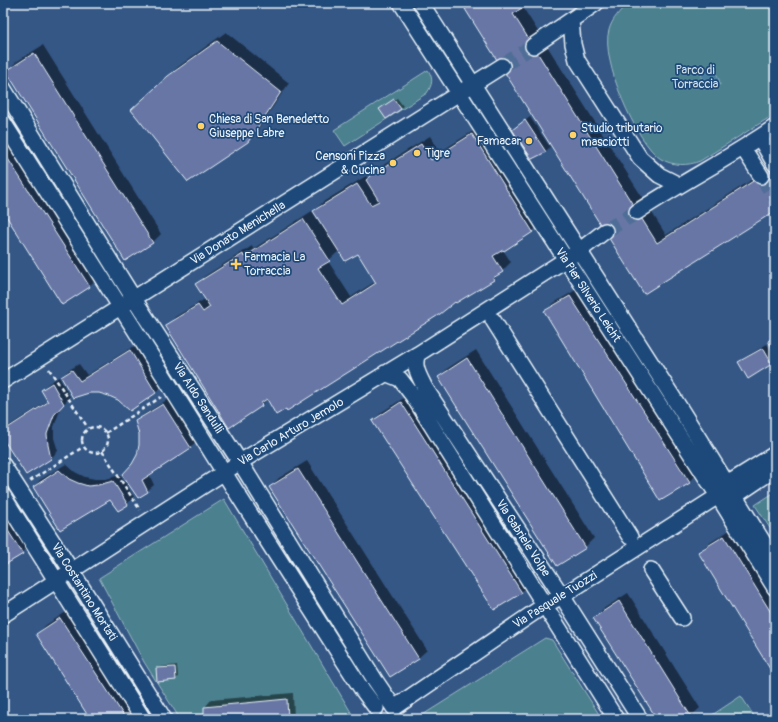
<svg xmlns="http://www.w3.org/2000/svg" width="778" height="722" font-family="Pangolin,sans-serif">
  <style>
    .green { fill: #4b808e; stroke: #9ab8c3 }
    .water { fill: #467e9f; stroke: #87acc3 }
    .shadow { fill: #0007; fill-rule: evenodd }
    .building { fill: #6776a5; stroke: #e8f1f8 }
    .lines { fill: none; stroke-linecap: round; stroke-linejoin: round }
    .street-tunnel { stroke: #4f6e97; stroke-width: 15; stroke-dasharray: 15 8; stroke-linecap: butt }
    .street-casing { stroke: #e8f1f8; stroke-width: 18 }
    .path { stroke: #e8f1f8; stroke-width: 2.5; stroke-dasharray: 4 3; stroke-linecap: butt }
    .street { stroke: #1f4a7a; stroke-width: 15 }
    .poi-dot { fill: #ffd166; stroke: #1f4a7a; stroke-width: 1.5 }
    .labels { text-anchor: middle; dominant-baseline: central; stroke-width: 3.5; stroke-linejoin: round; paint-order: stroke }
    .park-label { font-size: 12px; fill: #d0e0e8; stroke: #1f4a7a }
    .poi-label { font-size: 12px; fill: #e8f1f8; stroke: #1f4a7a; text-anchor: start }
    .street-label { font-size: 12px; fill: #e8f1f8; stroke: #1f4a7a }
  </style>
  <rect width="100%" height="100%" fill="#345786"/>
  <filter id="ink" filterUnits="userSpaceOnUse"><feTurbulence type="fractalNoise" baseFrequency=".025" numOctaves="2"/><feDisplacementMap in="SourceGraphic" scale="8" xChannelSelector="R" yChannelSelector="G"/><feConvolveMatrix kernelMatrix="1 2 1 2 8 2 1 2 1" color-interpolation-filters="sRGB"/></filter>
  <g filter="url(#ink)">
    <!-- green -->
    <path class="green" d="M407 3H415L442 45 436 49Z
      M628 3H769L775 14V114L700 161C688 166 673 166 661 159 636 143 600 59 609 30 612 19 620 11 628 3Z
      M428 70C434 79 432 85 427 93L345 146 334 130Z
      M775 492V536L755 505Z
      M224 499 355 719H180L144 662 99 578Z
      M545 638 552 640 602 719H419L421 716Z
      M741 696 756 719H706Z"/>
    <!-- water -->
    <path class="water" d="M708 69C717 71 719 77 720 85L714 81 703 80 701 78 702 73Z"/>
    <!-- shadow -->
    <path class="shadow" d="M3 3H9L3 9Z
      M472 3H527L522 6 666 235 775 165V209L644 292 466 9Z
      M226 32 289 83 256 132 247 141 141 101 178 67Z
      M43 45 161 234 153 242 126 260 7 71 16 62Z
      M397 98 403 106 387 118 383 107Z
      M530 117 550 147 546 151 532 157 518 126Z
      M481 126 541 222 533 231 503 250 511 262 494 279 456 302 455 301 268 399 261 405 167 326 175 317 205 299 196 285 205 276 252 246 253 249 312 211 320 224 322 223 314 211 323 202 366 176 368 179 385 164 430 136 440 152ZM340 250 359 252 376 281 351 297 328 261Z
      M3 129 98 278 89 286 3 209Z
      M579 288 698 473 689 482 545 312 554 303Z
      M767 344 775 357V360L748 377 739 362 744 358Z
      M136 345 162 386 156 393 130 410 119 399 62 377 69 370 79 364 87 375Z
      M476 350 594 538 585 547 558 564 439 377 448 368Z
      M59 377 70 397 61 407 54 427V438L58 451 51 458 26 474 3 438V431L7 427 48 401 42 390 49 383Z
      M410 394 530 583 521 592 373 421 382 412Z
      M170 398 197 441 190 447 149 474 154 485 147 491 133 465 138 455 140 434 137 421 143 415Z
      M307 461 427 650 418 658 270 487 279 478Z
      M66 464 75 472 85 477 95 479H106L120 475 134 497 127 504 118 510 111 498 34 487 40 480Z
      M3 501 31 544 22 553 3 565Z
      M733 528 775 597V675L699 552 708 544Z
      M628 593 700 708 688 719H658L595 618 603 609Z
      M69 610 140 719H91L37 634 46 625Z
      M177 665 178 677 176 679 158 681 157 669 159 667Z
      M293 693 294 719H199L205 713V707L211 700Z"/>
    <!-- building -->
    <path class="building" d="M474 3H529L513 14 657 243 775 167V211L644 294 465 9Z
      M217 41 281 92 248 142 188 182 131 110 168 76Z
      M34 53 153 243 125 261 6 71Z
      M394 99 401 109 386 119 379 109Z
      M525 120 546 152 532 159 512 130Z
      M472 134 533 232 504 251 503 250 493 256 503 272 493 278 494 280 456 303 455 302 440 314 287 411 286 409 276 415 267 399 261 403 262 406 229 428 165 325 198 305 203 312 210 307 195 284 243 254 244 257 303 219 330 261 318 268 342 305 376 283 358 254 345 261 313 211 357 184 371 205 379 201 366 180 375 173 421 144 431 160Z
      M3 151 90 287 62 305 3 211Z
      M570 296 690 483 660 501 544 311Z
      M775 336V352L768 341Z
      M763 348 772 364 748 379 738 362Z
      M130 350 156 393 130 411 118 400 109 396 99 393H89L73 398 61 377 72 370 80 381Z
      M467 358 586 548 557 566 438 377Z
      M52 383 64 404 54 415 47 434 48 445 51 459 26 475 3 439V431L48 402 41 390Z
      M401 402 522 593 494 610 372 421Z
      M163 404 191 448 142 480 148 492 138 498 122 475 132 464 137 455 139 445V434L135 421Z
      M298 469 419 659 390 677 269 487Z
      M59 470 69 479 78 483 88 486 98 485 113 481 128 505 118 511 110 500 60 530 33 487Z
      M3 523 23 554 3 566Z
      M724 536 775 619V677L698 552Z
      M619 601 692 718 689 719H657L593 618Z
      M60 618 126 719H90L36 634Z
      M175 667 176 680 157 682 156 668Z
      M287 699 288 719H198L204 718V707Z"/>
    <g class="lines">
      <!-- street-tunnel -->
      <path class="street-tunnel" d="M502 66 533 46
        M761 176 775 197
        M605 231 637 212"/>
      <!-- street casing -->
      <g class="street-casing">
        <path id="street" d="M401 3 718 496 775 588
          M421 3 683 413 775 561
          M571 20 573 44 577 60 640 158 659 175 679 185
          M533 46 596 3
          M3 88 134 299 240 462 375 680 394 708
          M3 122 135 330 240 498 361 688 376 708
          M760 138 775 164
          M743 148 761 176
          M637 212C682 182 730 158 775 127
          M493 320 630 537
          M418 354C412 366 420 377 425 388L562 596 640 719
          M385 373 400 379 413 396 616 719
          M3 381 502 66
          M3 465 71 570 164 719
          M3 496 143 719
          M725 496H735L775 469
          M651 570 682 618
          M3 615 240 462 418 354 579 251 605 231
          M394 708 545 605 562 596 718 496 727 484 775 454"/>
      </g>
      <!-- path -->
      <path class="path" d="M49 369 88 428
        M82 440a13 13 0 1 1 26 0a13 13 0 1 1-26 0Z
        M106 433 161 397
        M102 451 140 510
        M30 481 83 447"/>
      <!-- street -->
      <use href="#street" class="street"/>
    </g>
  </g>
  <!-- markers -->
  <g class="poi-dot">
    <circle cx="201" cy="126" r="4"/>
    <circle cx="573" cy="135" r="4"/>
    <circle cx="529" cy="141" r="4"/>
    <circle cx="417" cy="153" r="4"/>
    <circle cx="393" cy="163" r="4"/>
    <path d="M234 258h4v4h4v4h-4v4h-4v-4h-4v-4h4z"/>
  </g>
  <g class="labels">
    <!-- park labels -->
    <g class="park-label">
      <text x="695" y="70">Parco di<tspan x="695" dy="14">Torraccia</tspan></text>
    </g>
    <!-- poi labels -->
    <g class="poi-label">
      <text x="209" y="119">Chiesa di San Benedetto<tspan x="209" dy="14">Giuseppe Labre</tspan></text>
      <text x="581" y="128">Studio tributario<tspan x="581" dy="14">masciotti</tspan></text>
      <text x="521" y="141" text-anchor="end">Famacar</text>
      <text x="425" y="153">Tigre</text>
      <text x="385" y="156" text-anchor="end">Censoni Pizza<tspan x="385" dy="14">&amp; Cucina</tspan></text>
      <text x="244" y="257">Farmacia La<tspan x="244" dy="14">Torraccia</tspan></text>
    </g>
    <!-- street labels -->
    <g class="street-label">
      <text transform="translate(238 233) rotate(-32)">Via Donato Menichella</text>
      <text transform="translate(588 295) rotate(57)">Via Pier Silverio Leicht</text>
      <text transform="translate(198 398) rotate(57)">Via Aldo Sandulli</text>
      <text transform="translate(291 432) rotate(-31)">Via Carlo Arturo Jemolo</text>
      <text transform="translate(523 538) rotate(57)">Via Gabriele Volpe</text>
      <text transform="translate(84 592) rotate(58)">Via Costantino Mortati</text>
      <text transform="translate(555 600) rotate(-32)">Via Pasquale Tuozzi</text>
    </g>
  </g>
  <!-- margin -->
  <rect width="778" height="722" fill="none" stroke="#1f4a7a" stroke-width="16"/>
  <rect x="8" y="8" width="762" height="706" fill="none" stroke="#e8f1f8" stroke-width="1.5" filter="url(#ink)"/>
</svg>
